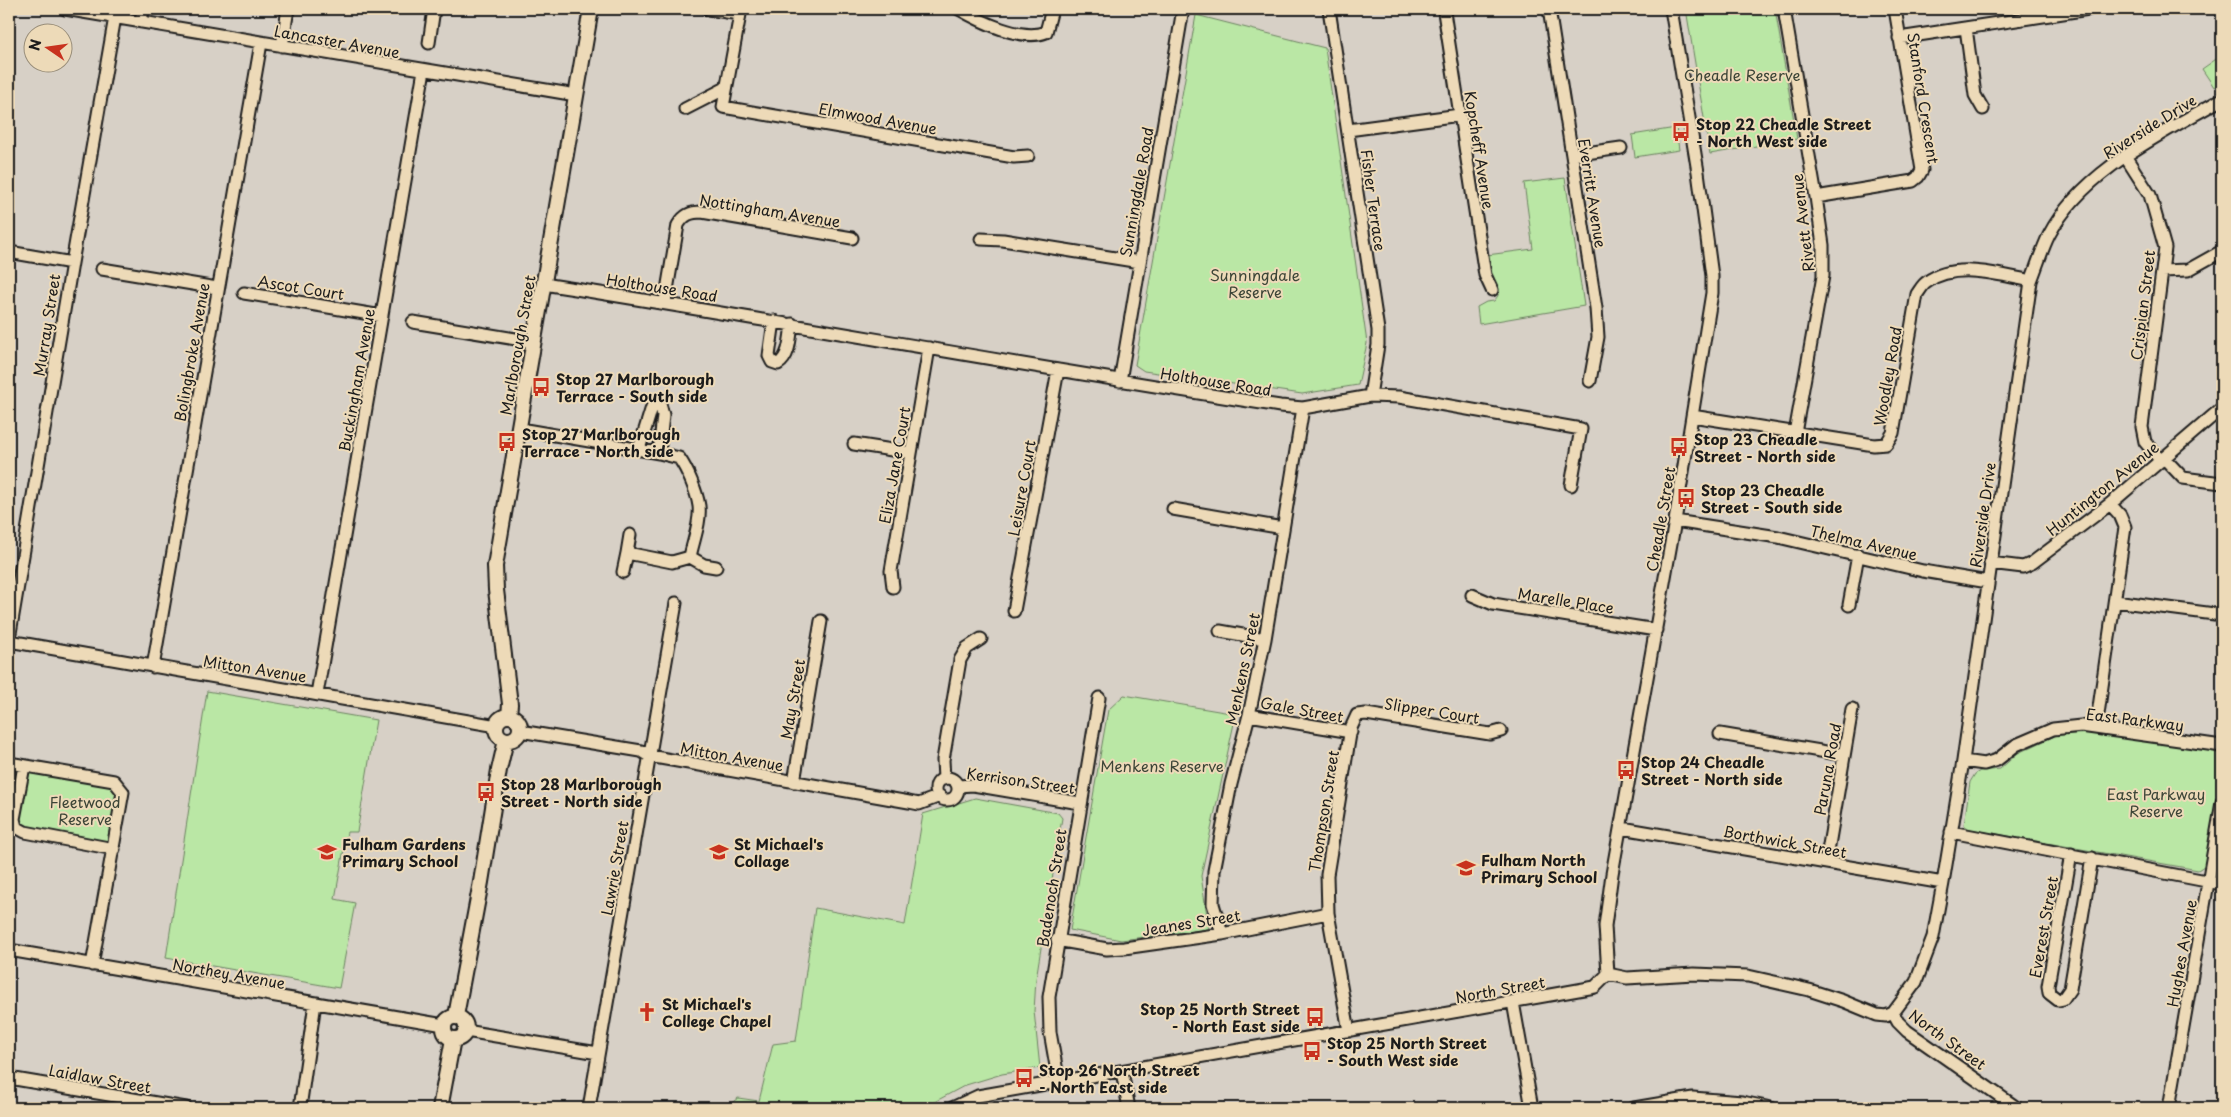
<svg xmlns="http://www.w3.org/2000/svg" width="2231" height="1117" font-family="'Playpen Sans',sans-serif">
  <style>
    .green { fill: #bae7a5; stroke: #6b8260 }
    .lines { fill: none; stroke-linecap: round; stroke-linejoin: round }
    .minor-casing { stroke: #1c1c1c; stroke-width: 15 }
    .tertiary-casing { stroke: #1c1c1c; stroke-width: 18 }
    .minor { stroke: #eddab8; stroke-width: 11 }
    .tertiary { stroke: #eddab8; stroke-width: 14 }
    .labels { text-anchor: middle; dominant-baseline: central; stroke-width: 4; stroke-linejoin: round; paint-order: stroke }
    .street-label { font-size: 15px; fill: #1c1c1c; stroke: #eddab8 }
    .park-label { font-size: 15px; fill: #3c4537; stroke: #eddab8 }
    .poi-label { font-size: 15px; font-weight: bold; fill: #1c1c1c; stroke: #eddab8; text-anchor: start }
  </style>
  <rect width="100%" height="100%" fill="#d7d0c6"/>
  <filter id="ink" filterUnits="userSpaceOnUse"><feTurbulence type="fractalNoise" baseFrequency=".02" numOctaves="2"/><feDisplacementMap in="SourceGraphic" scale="10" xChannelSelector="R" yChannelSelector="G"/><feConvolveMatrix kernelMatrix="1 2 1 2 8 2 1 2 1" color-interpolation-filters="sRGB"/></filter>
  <g filter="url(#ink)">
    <!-- green -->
    <path class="green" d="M1686 9H1775L1797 139 1710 154Z
      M1196 15 1325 48 1367 343 1358 385 1302 394 1144 371 1135 365Z
      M2222 55V82L2214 87 2202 69Z
      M1676 128 1679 150 1635 157 1632 135Z
      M1565 178 1584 306 1479 324 1477 307 1486 302 1494 301C1503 291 1499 285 1489 278L1487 255 1533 249 1524 183Z
      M207 691 376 720 357 832H347L335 899 355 903 339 988 166 958Z
      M1124 695 1236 714 1201 876 1209 929 1121 940 1070 930 1108 710Z
      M2093 733 2210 750 2221 755 2222 774 2207 864 2198 870 1969 829 1964 825 1970 782 1975 774 1980 771 2000 769 2018 753 2057 735Z
      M26 769 118 787 111 846 18 826Z
      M975 798 1058 813 1062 818 1036 979 1034 1011 1040 1068 1002 1074 966 1085 923 1108H725L738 1098 759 1101 773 1044 796 1041 815 908 905 925 923 814Z"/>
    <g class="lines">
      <!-- minor casing -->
      <g class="minor-casing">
        <path id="minor" d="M65 9 576 95
          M708 9 739 14
          M741 9 723 107 1014 157 1028 156
          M959 9C980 21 1022 42 1046 32L1052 9
          M1329 9 1378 330V345L1370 396
          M1549 9 1596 308 1598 337 1590 381
          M1784 9 1816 197 1823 245V276L1795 433
          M1444 12 1485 275 1492 290
          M141 22 143 9
          M1966 28 1975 95 1983 109
          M1899 38 2089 9
          M429 43 434 9
          M282 46 288 9
          M685 109 726 88
          M1348 130 1460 115
          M1572 155 1621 148
          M2125 156 2150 195 2165 248 2142 427 2145 442 2161 461
          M1816 197 1913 181 1918 177 1922 170 1895 9
          M981 239 1003 240 1140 262
          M9 252 72 263
          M102 269 217 288
          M2162 271 2188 270 2222 251
          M544 284C790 323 1034 368 1280 406L1303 408 1370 396 1399 397 1581 429 1571 485
          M244 293 382 316
          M665 302 678 225C684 215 690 212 702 212L852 238
          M774 321 769 356 772 362 778 364C790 357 790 337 792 324
          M413 322 534 342
          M1120 381 1183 9
          M1692 416 1874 445 1886 444 1893 433 1917 294C1920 290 1923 284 1927 282 1955 261 2001 275 2031 281
          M520 429 659 453 679 458C687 469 697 492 699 506 701 522 693 541 690 557L672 562 627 553 623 572
          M854 444 911 453
          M639 449 652 407 660 404 663 415 659 453
          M2164 458 2183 478 2222 483
          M1173 509 1283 528
          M1675 521 1778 537 1923 571 1988 582
          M627 553 630 535
          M690 557 704 565 716 567
          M1990 563 2023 567 2032 563 2110 504 2222 408
          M893 587 891 571 929 348
          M1472 595 1493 604 1656 630
          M2115 601 2222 615
          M1849 605 1858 555
          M1014 611 1058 370
          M1220 631 1265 639
          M9 639 72 263 115 17
          M9 641 497 726
          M153 667 261 43
          M317 694 424 70
          M1249 715 1351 732
          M2096 728 2125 527 2120 515 2110 504
          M520 731 641 751 649 756 909 802 919 804 940 796
          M1720 734 1844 755
          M1963 761 1984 764 1997 760 2016 745 2053 729 2081 726 2222 746
          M9 763 114 781 123 792 92 965
          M24 766 14 819 16 827 25 832 114 849
          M936 789a11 11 0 1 1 22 0a11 11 0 1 1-22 0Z
          M944 779 943 760 960 660 967 648 981 639
          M794 782 821 621
          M958 786 973 785 1080 803
          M1622 828 1943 883
          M1951 832 2222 884
          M2071 854 2048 986 2049 993 2058 1000 2063 999 2070 989 2092 858
          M1826 863 1852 709
          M1222 934 1213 904 1214 871 1231 784 1249 715 1265 639 1303 408
          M1057 940 1107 949 1124 948 1222 934 1328 913
          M9 950 444 1025
          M1608 974 1627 978 1694 974 1748 976 1809 990 1843 1001 1877 1015 1886 1016 1893 1013 1916 982 1933 937 1943 883 1963 761 2031 281C2037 266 2042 249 2049 235 2083 170 2162 134 2222 99
          M1608 974 1605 926 1612 874 1675 521 1712 293V276L1698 172 1671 9
          M1513 1002 1532 1108
          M1893 1013 1898 1022 1907 1031 2017 1108
          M466 1031 598 1053
          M1349 1031 1328 913 1327 875 1351 728 1357 715 1366 714 1490 734 1501 731
          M1122 1072 1129 1108
          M9 1078 186 1108
          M1059 1083 1050 1032 1049 997 1099 698
          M300 1108 315 1003
          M589 1108 676 603
          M952 1108 978 1096 1595 987 1608 974
          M1634 1108 1693 1098 1742 1102 1771 1108
          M2169 1108 2222 802"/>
      </g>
      <!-- tertiary casing -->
      <g class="tertiary-casing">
        <path id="tertiary" d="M509 716 510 704 496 590 495 566 591 9
          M496 728a12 12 0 1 1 24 0a12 12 0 1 1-24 0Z
          M456 1016 481 882 499 770 506 740
          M444 1028a11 11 0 1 1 22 0a11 11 0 1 1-22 0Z
          M440 1108 453 1039"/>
      </g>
      <!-- minor -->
      <use href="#minor" class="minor"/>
      <!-- tertiary -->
      <use href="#tertiary" class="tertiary"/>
    </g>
  </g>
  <!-- icons -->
  <defs>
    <g id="bus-bare" transform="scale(1.5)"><path d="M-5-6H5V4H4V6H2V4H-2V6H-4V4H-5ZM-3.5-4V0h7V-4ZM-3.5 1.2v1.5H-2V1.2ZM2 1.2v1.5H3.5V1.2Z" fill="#c8321e" stroke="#eddab8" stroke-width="2.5" paint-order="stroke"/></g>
    <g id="school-bare" transform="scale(1.5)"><path d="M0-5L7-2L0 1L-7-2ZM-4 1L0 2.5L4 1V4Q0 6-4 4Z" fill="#c8321e" stroke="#eddab8" stroke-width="2.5" paint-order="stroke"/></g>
    <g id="church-bare" transform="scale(1.5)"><path d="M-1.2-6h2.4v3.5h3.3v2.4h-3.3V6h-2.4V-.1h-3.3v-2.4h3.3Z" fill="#c8321e" stroke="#eddab8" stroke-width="2.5" paint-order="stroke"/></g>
  </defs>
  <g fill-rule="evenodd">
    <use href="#bus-bare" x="1681" y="132"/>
    <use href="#bus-bare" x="541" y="387"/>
    <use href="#bus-bare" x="507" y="442"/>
    <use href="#bus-bare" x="1679" y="447"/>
    <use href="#bus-bare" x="1686" y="498"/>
    <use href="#bus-bare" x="1626" y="770"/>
    <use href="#bus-bare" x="486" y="792"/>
    <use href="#school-bare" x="327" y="852"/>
    <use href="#school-bare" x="719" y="852"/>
    <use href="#school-bare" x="1466" y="868"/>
    <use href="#church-bare" x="647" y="1012"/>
    <use href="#bus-bare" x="1315" y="1017"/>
    <use href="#bus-bare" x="1312" y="1051"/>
    <use href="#bus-bare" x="1024" y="1078"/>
  </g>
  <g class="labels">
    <!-- street labels -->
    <g class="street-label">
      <text transform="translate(337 41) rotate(10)">Lancaster Avenue</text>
      <text transform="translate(1924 98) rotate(81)">Stanford Crescent</text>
      <text transform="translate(878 118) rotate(10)">Elmwood Avenue</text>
      <text transform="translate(2149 126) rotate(-32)">Riverside Drive</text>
      <text transform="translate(1480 150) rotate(81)">Kopcheff Avenue</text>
      <text transform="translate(1136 192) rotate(-80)">Sunningdale Road</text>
      <text transform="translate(1593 193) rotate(81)">Everritt Avenue</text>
      <text transform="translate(1374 200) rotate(82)">Fisher Terrace</text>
      <text transform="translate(770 210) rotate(9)">Nottingham Avenue</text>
      <text transform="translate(1802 223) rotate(-97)">Rivett Avenue</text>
      <text transform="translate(301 287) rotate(9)">Ascot Court</text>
      <text transform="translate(662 287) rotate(9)">Holthouse Road</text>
      <text transform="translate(2142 305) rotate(-83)">Crispian Street</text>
      <text transform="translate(46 325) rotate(-81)">Murray Street</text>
      <text transform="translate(517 345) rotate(-80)">Marlborough Street</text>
      <text transform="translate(191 352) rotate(-80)">Bolingbroke Avenue</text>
      <text transform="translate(1887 376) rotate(-80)">Woodley Road</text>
      <text transform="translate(356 380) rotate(-80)">Buckingham Avenue</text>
      <text transform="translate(1216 381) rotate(9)">Holthouse Road</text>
      <text transform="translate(894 465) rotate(-80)">Eliza Jane Court</text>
      <text transform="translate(1021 488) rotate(-80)">Leisure Court</text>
      <text transform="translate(2102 488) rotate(-39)">Huntington Avenue</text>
      <text transform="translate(1982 515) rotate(-82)">Riverside Drive</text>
      <text transform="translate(1660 519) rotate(-80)">Cheadle Street</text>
      <text transform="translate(1864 542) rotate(13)">Thelma Avenue</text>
      <text transform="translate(1566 600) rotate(9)">Marelle Place</text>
      <text transform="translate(255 668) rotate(9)">Mitton Avenue</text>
      <text transform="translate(1242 669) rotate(-78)">Menkens Street</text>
      <text transform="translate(792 699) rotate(-80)">May Street</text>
      <text transform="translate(1302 709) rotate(10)">Gale Street</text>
      <text transform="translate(1432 710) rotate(9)">Slipper Court</text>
      <text transform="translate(2135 719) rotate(7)">East Parkway</text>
      <text transform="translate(732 756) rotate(10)">Mitton Avenue</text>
      <text transform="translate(1827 769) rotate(-80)">Paruna Road</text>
      <text transform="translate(1021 780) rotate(8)">Kerrison Street</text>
      <text transform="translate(1323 811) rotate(-81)">Thompson Street</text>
      <text transform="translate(1785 841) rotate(10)">Borthwick Street</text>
      <text transform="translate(614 868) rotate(-80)">Lawrie Street</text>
      <text transform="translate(1051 888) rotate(-81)">Badenoch Street</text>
      <text transform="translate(1191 922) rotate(-9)">Jeanes Street</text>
      <text transform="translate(2043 927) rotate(-80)">Everest Street</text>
      <text transform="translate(2181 953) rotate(-80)">Hughes Avenue</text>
      <text transform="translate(229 973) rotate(10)">Northey Avenue</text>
      <text transform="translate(1500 989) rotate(-10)">North Street</text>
      <text transform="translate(1948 1039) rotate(36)">North Street</text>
      <text transform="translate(100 1078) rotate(10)">Laidlaw Street</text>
    </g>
    <!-- park labels -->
    <g class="park-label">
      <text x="1742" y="74">Cheadle Reserve</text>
      <text x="1255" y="274">Sunningdale<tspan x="1255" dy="17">Reserve</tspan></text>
      <text x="1162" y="765">Menkens Reserve</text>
      <text x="2156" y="793">East Parkway<tspan x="2156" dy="17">Reserve</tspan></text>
      <text x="85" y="801">Fleetwood<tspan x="85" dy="17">Reserve</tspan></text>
    </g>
    <!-- poi labels -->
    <g class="poi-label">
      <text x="1696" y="123">Stop 22 Cheadle Street<tspan x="1696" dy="17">- North West side</tspan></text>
      <text x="556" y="378">Stop 27 Marlborough<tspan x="556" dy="17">Terrace - South side</tspan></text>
      <text x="522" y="433">Stop 27 Marlborough<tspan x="522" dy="17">Terrace - North side</tspan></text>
      <text x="1694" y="438">Stop 23 Cheadle<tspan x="1694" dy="17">Street - North side</tspan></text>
      <text x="1701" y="489">Stop 23 Cheadle<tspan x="1701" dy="17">Street - South side</tspan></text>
      <text x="1641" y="761">Stop 24 Cheadle<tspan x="1641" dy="17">Street - North side</tspan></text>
      <text x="501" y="783">Stop 28 Marlborough<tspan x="501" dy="17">Street - North side</tspan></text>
      <text x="342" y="843">Fulham Gardens<tspan x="342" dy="17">Primary School</tspan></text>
      <text x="734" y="843">St Michael's<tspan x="734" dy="17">Collage</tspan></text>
      <text x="1481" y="859">Fulham North<tspan x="1481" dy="17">Primary School</tspan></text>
      <text x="662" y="1003">St Michael's<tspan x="662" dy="17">College Chapel</tspan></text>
      <text x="1300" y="1008" text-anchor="end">Stop 25 North Street<tspan x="1300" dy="17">- North East side</tspan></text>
      <text x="1327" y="1042">Stop 25 North Street<tspan x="1327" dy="17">- South West side</tspan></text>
      <text x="1039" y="1069">Stop 26 North Street<tspan x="1039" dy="17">- North East side</tspan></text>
    </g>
  </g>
  <!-- margin -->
  <rect width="2231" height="1117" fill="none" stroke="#eddab8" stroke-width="30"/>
  <rect x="15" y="15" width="2201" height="1087" fill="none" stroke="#1c1c1c" stroke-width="2" filter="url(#ink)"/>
  <!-- north arrow -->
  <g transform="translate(48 48) rotate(283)"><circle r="24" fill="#eddab8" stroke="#998e7a"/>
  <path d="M0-4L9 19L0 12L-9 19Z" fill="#c8321e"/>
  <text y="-8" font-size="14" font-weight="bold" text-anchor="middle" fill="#1c1c1c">N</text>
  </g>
</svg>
